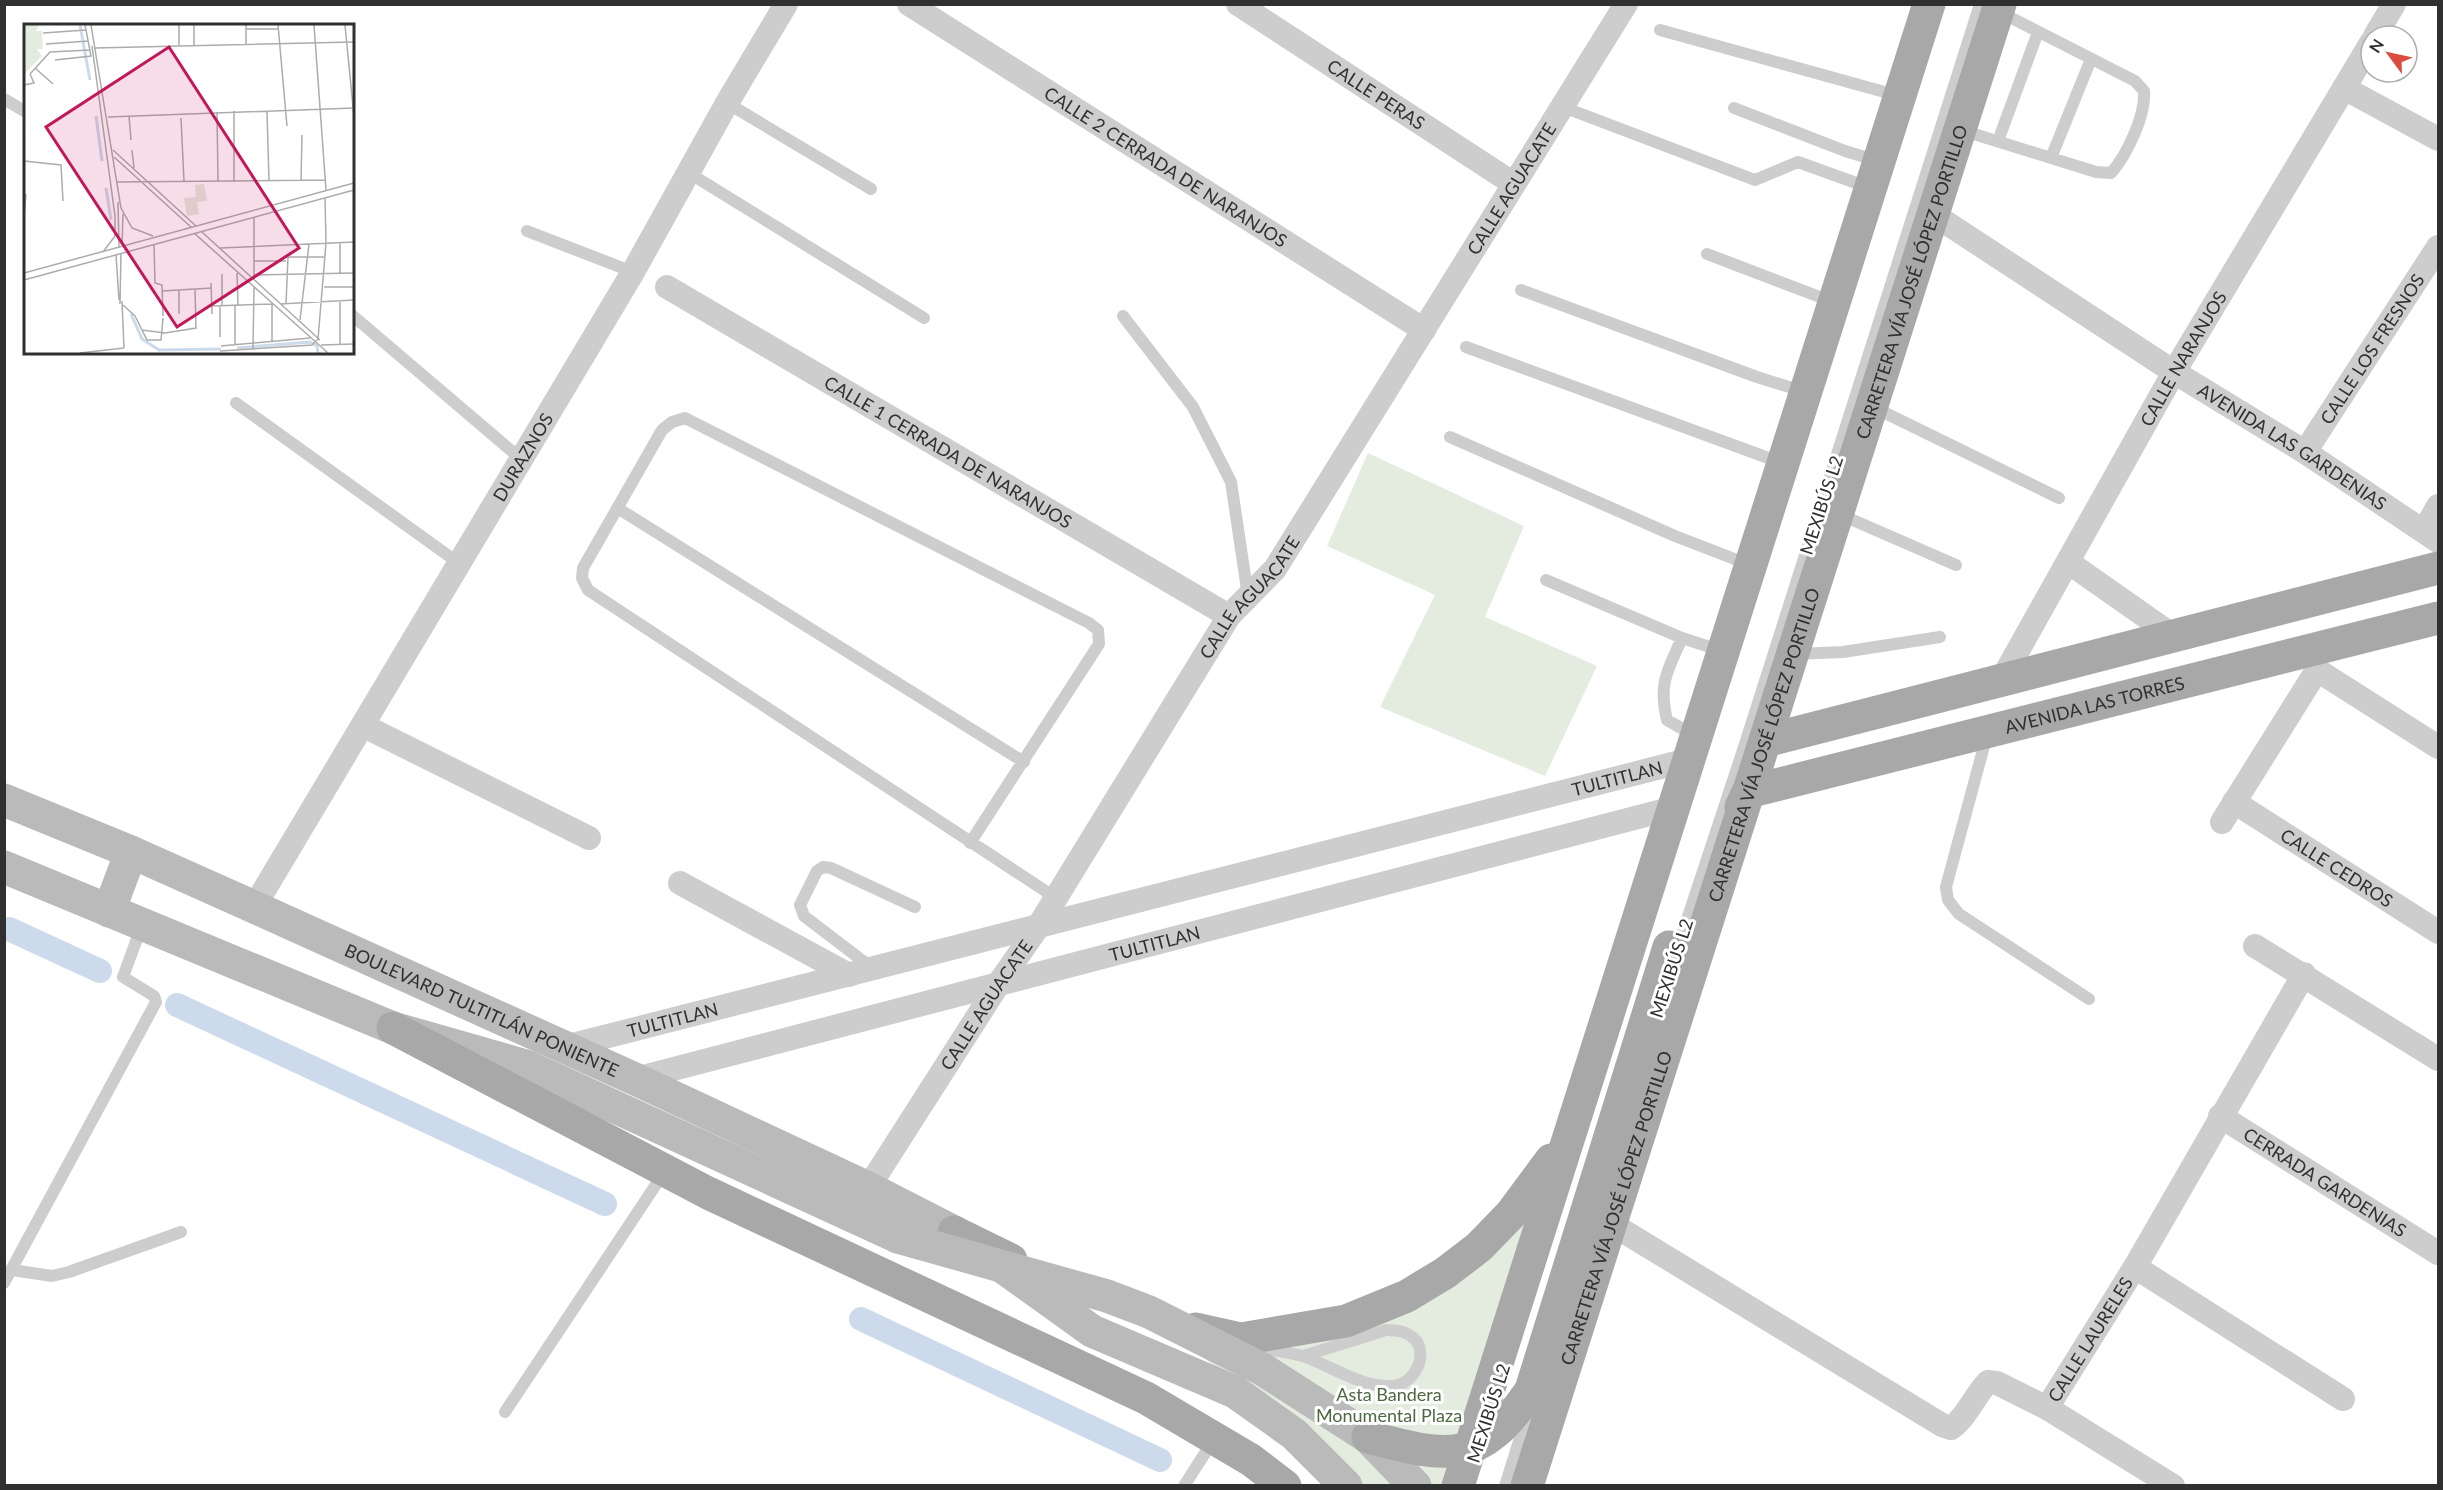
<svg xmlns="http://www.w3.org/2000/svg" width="2443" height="1490" font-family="Lato,sans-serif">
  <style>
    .green { fill: #e4ecdf }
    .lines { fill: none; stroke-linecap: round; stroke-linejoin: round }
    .canal { stroke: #ccdaeb; stroke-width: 24 }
    .lane { stroke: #cdcdcd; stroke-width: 12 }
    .street { stroke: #cdcdcd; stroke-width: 24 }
    .secondary { stroke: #bababa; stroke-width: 33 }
    .primary { stroke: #a8a8a8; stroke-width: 33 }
    .secondary-bridge { stroke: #bababa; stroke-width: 33 }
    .primary-bridge { stroke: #a8a8a8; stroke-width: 33 }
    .labels { text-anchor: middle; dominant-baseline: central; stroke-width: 6; stroke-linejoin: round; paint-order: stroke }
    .street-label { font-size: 18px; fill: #303030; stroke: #fff }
    .park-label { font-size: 18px; fill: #4d6940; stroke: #fff }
    .inset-river { fill: none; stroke: #ccdaeb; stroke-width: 3 }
    .inset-road { fill: none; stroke: #acacac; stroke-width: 1.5 }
    .view { fill: #c2185b; fill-opacity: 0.15; stroke: #c2185b; stroke-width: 3 }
    .inset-edge { fill: none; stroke: #303030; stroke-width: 3 }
  </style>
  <rect width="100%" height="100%" fill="#fff"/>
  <!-- green -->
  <path class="green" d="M1368 453 1524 526 1485 617 1597 666 1545 776 1380 707 1435 595 1327 546Z
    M1540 1202 1449 1485H1331L1190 1343 1326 1339Z"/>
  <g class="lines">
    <!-- canal -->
    <path class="canal" d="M9 929 100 971
      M177 1005 605 1204
      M861 1319 1160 1460"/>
    <!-- lane -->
    <path class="lane" d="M1660 30 1899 96
      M4 99 26 112
      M727 103 871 189
      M1563 107 1755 180 1798 162 1870 188
      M1734 108 1845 151 1878 161
      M1961 130 2096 172 2111 173C2127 155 2146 115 2144 91L2135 81 1998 11
      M1998 141 2038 32
      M2051 158 2091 59
      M689 173 924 318
      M527 231 633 272
      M1707 254 1833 302
      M1521 290 1757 377 1805 392
      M352 315 521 459
      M1123 316 1193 407 1231 482 1248 596
      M1466 347 1782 463
      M236 403 460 564
      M1873 407 2059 498
      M1450 437 1675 536 1750 565
      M619 509 1024 762
      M1839 514 1956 565
      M1546 580 1682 638 1722 651
      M1682 638C1668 670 1658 683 1667 720L1695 736
      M1796 654 1843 652 1940 637
      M1987 735 1946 887 1948 900 1959 914 2089 999
      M970 843 1099 644 1098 630 1089 623 685 418 672 422 662 430 583 568 582 578 588 590 1056 898
      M1677 950 1745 744 1980 4
      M872 968 804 916 800 905 817 871 823 867 831 868 915 907
      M12 1270 52 1276 69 1272 181 1232
      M4 1283 156 1002 154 996 123 977 142 925
      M1256 1345C1274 1353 1289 1351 1305 1357 1333 1367 1364 1389 1394 1386 1423 1382 1438 1329 1386 1330L1303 1356
      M505 1412 665 1171
      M1184 1486 1214 1439
      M1505 1486 1528 1412"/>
    <!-- street -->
    <g class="street">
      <path id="s1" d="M909 4 1424 330"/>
      <path id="s2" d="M1238 4 1514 184"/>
      <path d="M2375 36 2394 4"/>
      <path d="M2344 88 2438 139"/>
      <path id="s3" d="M1933 214 2174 372 2305 452 2438 541"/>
      <path id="s4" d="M667 287 1229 616"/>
      <path id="s5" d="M2305 452 2438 247"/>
      <path d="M2424 531 2438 506"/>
      <path d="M2068 562 2172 635"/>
      <path d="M2317 670 2438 747"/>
      <path id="s6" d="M2002 679 2174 372 2371 43"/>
      <path d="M364 726 589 838"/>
      <path id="s7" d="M2234 802 2438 932"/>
      <path d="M2222 822 2317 670 2314 649"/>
      <path d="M680 883 849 975"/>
      <path id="s8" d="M254 907 633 272 727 103 786 4"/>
      <path d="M2255 946 2438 1059"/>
      <path id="s9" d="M565 1047 1688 760"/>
      <path id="s10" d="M635 1079 1673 808"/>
      <path id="s11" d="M2220 1116 2438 1253"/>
      <path id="s12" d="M868 1188 999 983 1038 927 1229 616 1275 569 1626 4"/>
      <path d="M1610 1223 1942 1425 1951 1428C1967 1417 1974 1396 1988 1382L1997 1383 2047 1408 2173 1486"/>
      <path d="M2135 1267 2343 1399"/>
      <path id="s13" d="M2047 1408 2135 1267 2304 974"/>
    </g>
    <!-- secondary -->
    <g class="secondary">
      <path id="s14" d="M4 800 131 852 254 907 635 1079 868 1188 954 1232 1092 1331 1235 1392 1294 1434 1346 1486"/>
      <path d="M4 867 393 1028 526 1066 898 1237"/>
      <path d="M109 911 131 852"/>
      <path d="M1368 1437 1415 1486"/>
    </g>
    <!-- primary -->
    <g class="primary">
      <path d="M1765 741 2438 568"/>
      <path id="s15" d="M1741 807 1748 792 2438 618"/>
      <path d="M393 1028 708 1193 1146 1398 1251 1460 1285 1486"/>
      <path d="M954 1232 1011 1260"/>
      <path d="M1196 1329 1241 1339 1346 1321 1407 1296 1445 1273 1479 1247 1511 1214 1551 1160"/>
      <path d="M1458 1486 1929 4"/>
      <path id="s16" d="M1527 1486 2000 4"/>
    </g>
    <!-- secondary-bridge -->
    <path class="secondary-bridge" d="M898 1237 1107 1296 1149 1312 1262 1369 1368 1437"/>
    <!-- primary-bridge -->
    <path class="primary-bridge" d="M1368 1437C1448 1458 1480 1466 1531 1390L1669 947"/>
  </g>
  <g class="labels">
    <!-- street labels -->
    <g class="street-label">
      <text stroke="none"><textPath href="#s2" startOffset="165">CALLE PERAS</textPath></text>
      <text stroke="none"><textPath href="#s1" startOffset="304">CALLE 2 CERRADA DE NARANJOS</textPath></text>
      <text stroke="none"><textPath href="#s12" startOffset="1190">CALLE AGUACATE</textPath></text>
      <text stroke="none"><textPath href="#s16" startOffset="1264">CARRETERA VÍA JOSÉ LÓPEZ PORTILLO</textPath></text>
      <text stroke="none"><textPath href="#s5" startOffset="123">CALLE LOS FRESNOS</textPath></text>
      <text stroke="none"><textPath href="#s6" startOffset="368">CALLE NARANJOS</textPath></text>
      <text stroke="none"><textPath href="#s3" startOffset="428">AVENIDA LAS GARDENIAS</textPath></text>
      <text stroke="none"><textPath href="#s4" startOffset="326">CALLE 1 CERRADA DE NARANJOS</textPath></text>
      <text stroke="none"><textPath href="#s8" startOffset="524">DURAZNOS</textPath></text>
      <text transform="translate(1821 505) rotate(-72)">MEXIBÚS L2</text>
      <text stroke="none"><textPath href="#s12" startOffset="704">CALLE AGUACATE</textPath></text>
      <text stroke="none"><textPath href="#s15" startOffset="374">AVENIDA LAS TORRES</textPath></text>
      <text stroke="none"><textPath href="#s16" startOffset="778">CARRETERA VÍA JOSÉ LÓPEZ PORTILLO</textPath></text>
      <text stroke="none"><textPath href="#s9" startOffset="1086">TULTITLAN</textPath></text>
      <text stroke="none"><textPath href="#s7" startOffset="122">CALLE CEDROS</textPath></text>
      <text stroke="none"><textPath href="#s10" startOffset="537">TULTITLAN</textPath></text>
      <text transform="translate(1671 968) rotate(-72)">MEXIBÚS L2</text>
      <text stroke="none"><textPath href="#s12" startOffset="218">CALLE AGUACATE</textPath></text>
      <text stroke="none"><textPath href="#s14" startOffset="522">BOULEVARD TULTITLÁN PONIENTE</textPath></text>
      <text stroke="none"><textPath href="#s9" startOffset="111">TULTITLAN</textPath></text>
      <text stroke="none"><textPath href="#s11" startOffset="124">CERRADA GARDENIAS</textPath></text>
      <text stroke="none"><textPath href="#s16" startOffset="292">CARRETERA VÍA JOSÉ LÓPEZ PORTILLO</textPath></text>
      <text stroke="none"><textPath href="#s13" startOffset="81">CALLE LAURELES</textPath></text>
      <text transform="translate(1488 1413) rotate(-72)">MEXIBÚS L2</text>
    </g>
    <!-- park labels -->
    <g class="park-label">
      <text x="1389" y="1394">Asta Bandera<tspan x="1389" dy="21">Monumental Plaza</tspan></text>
    </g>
  </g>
  <!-- overview -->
  <g transform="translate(24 24)">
    <rect width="330" height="330" fill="#fff"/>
    <path d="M1 1H15L12 7H18L19 25H13L18 32 0 50ZM180 160 183 177 173 178 175 190 163 192 160 174 172 173 171 161Z" fill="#e4ecdf"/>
    <path class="inset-river" d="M56 1 66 56M72 92 78 137M82 164 87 196M107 290 118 315 135 326 197 325M213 324 286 318 293 322 294 329"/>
    <path class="inset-road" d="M67 1 97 184 108 204 129 212M170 1V21M222 1V21M254 1 263 102M290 1 302 166M321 1 330 93M222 5H254M19 9 62 6M22 20 64 17M155 21V1M68 22 91 192V212L79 228M71 24 330 18M31 36 67 32 61 1M11 44 29 60M6 50 26 28 66 26M0 61 10 59 6 50M243 87 245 157M193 88 194 158M105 92 107 116M84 93 330 84M157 94 160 157M89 126 172 202M108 126 110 144M90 133 167 203M0 137 37 141 39 177M277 156 278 111M93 158 301 156M210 158V87M94 178 95 224M0 191 2 170M178 208 296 316M170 209 304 329M98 221 99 190M130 221 131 259 138 261 139 292M196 224 330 218M92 231 95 276M264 233H300M230 237H262M0 249 330 159M213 249 214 281M316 249V219M198 250V282M230 251 330 249M0 256 330 166M230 256V194M187 259 188 290M300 263H330M155 266V290M138 267 188 264M316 276V321M98 277 100 324M262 279 264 233M96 280 97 229M248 280V317M256 280 330 276M99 281 111 292 123 316H137L139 294M211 281V321M188 282 249 280M276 296 285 220M118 306 141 309 172 304 171 265M196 313V282M297 321 330 320M197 322 286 314M229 325 230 263M196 327 288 321 294 315 302 219 301 174M56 329 100 324"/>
    <path class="view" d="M145 23 275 224 153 303 22 103Z"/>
    <rect width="330" height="330" class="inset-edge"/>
  </g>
  <!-- border -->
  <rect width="2443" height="1490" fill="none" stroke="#303030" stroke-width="12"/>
  <!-- north arrow -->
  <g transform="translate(2389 54) rotate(303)"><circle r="28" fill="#ffffff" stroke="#acacac" stroke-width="1.5"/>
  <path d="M0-4.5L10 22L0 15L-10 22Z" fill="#db4b3e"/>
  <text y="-9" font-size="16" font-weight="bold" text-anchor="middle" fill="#303030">N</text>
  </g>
</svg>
